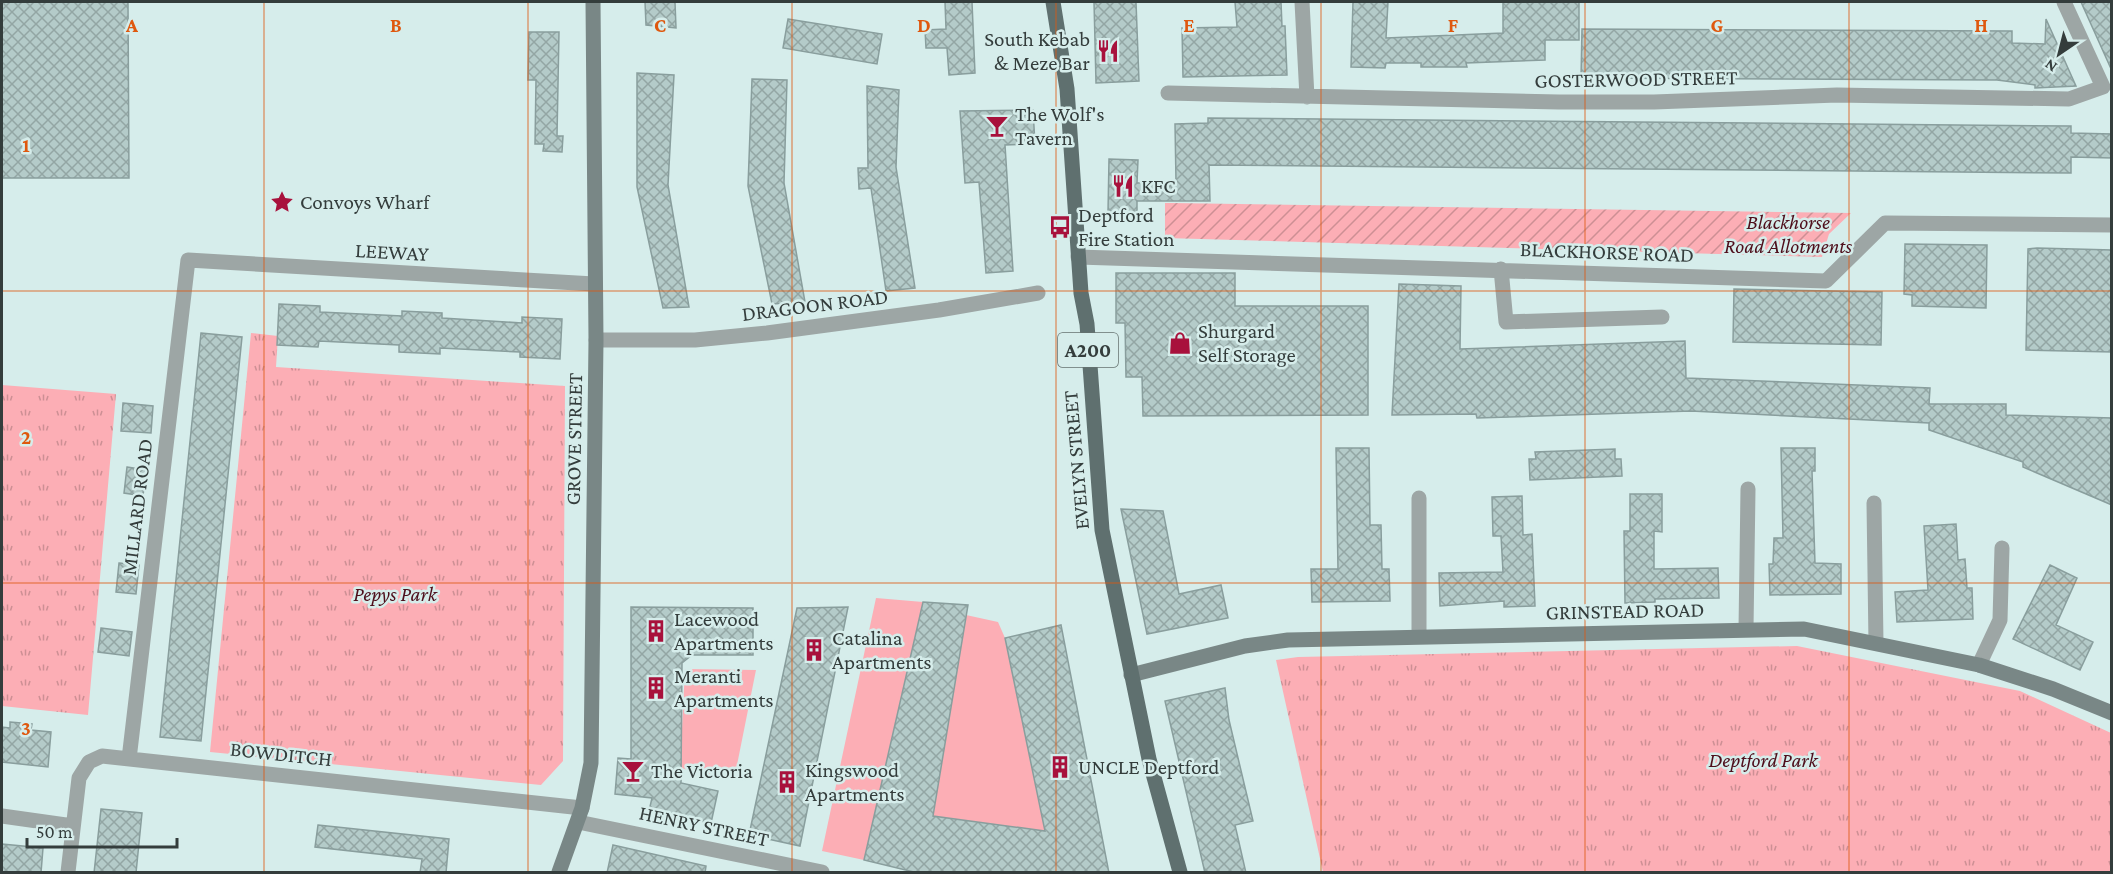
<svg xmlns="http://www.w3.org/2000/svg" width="2113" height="874" font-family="'Crimson Pro',serif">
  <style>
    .grass { fill: #fcaeb5 }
    .park { fill: url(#park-tufts) }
    .garden { fill: url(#garden-furrows) }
    .building { fill: url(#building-cross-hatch); stroke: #899e9d; stroke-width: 1.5 }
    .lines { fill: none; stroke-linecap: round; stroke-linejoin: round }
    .street { stroke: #9da6a5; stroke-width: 15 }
    .secondary { stroke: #798786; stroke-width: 15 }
    .primary { stroke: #5f706f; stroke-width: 15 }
    .grid { fill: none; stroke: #df580e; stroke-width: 1.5; stroke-opacity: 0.55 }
    .labels { text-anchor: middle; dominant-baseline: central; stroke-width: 5; stroke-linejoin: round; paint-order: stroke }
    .shield { fill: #d6edeb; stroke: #657270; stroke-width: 1.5 }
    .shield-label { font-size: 20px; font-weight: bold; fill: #343d3c }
    .poi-label { font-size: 21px; fill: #343d3c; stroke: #d6edeb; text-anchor: start }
    .street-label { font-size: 21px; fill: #343d3c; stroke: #d6edeb }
    .park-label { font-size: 21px; font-style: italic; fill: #4e0e1b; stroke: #d6edeb }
    .grid-label { font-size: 20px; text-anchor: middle; font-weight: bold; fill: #df580e; stroke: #d6edeb; stroke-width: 5; stroke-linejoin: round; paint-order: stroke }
  </style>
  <defs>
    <pattern id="park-tufts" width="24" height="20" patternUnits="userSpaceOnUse" patternTransform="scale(1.5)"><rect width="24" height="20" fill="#fcaeb5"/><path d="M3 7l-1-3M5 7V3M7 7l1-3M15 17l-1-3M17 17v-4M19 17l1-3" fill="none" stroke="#cd8f94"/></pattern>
    <pattern id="garden-furrows" width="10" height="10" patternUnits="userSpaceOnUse" patternTransform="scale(1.5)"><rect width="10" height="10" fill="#fcaeb5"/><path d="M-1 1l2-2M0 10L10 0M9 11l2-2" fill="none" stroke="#cd8f94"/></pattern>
    <pattern id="building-cross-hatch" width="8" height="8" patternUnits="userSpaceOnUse" patternTransform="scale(1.5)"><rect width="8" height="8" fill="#b4cbc9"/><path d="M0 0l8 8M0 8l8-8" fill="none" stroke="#93a6a4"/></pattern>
  </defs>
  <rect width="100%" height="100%" fill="#d6edeb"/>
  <!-- grass -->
  <path class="grass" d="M876 598 923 602 864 860 822 851Z
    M966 615 998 622 1005 638 1045 831 933 816Z
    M685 669 756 670 734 780 680 768Z"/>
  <!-- park -->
  <path class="park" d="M251 333 278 336 276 367 565 386 563 761 541 785 210 752Z
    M2 385 116 394 88 715 2 706Z
    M1797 646 2020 691 2111 733V872H1323L1276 660 1298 657Z"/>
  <!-- garden -->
  <path class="garden" d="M1165 203H1171L1851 213 1829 234 1822 257 1165 238Z"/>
  <!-- building -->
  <path class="building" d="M2 2H128L129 178H2Z
    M645 2H675L676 28 646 25Z
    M945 2H972L975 73 949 75 947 48H926L925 30 946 29Z
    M1094 2H1136L1139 81 1096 83Z
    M1235 2H1281L1282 26H1285L1287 75 1183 77 1182 28 1237 27Z
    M1353 2H1388L1386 38 1503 33V2H1579V40H1545V60L1466 63 1467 67H1421V63H1386L1385 68 1351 67Z
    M2081 2H2112V71Z
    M788 19 882 34 877 64 783 48Z
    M2046 19 2076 86 2035 88V85L1997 80 1581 78 1582 29 2012 31V43L2045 44Z
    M529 32H559L557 136H563L562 152 543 151 544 144H535L536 80H528Z
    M637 73 674 75 668 185 689 307 663 308 637 187Z
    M752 79 787 80 784 183 805 302 772 304 748 186Z
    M867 86 899 90 896 167 915 288 886 291 871 188 859 189 858 168H868Z
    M1033 110 1035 144 1005 145 1013 271 986 273 979 182 965 183 960 111Z
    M1208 118 2071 126V133L2112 134V158L2071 157V173L1209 165 1210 201H1137V212H1108L1109 159 1138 160 1137 183 1176 182 1175 124 1208 123Z
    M1905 244 1987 245 1986 308 1912 306V295L1904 294Z
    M2037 248 2112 250V352L2026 350 2028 249Z
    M1116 273H1235V306H1368V415L1143 416 1142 377H1126L1125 323H1116Z
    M1399 284 1461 286 1460 349 1685 341 1686 378 1930 388 1929 404H2006V415L2112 418V505L2023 467V462L1929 430V423L1691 411 1477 418 1476 414 1392 415Z
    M1734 289 1882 292 1881 345 1733 342Z
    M279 304 320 306V312L402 316V311L442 313V318L522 323V317L562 319 560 359 520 357V352L440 348V354L399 352V345L319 341 318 347 277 345Z
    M201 333 242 337 201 741 160 737Z
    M123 403 153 406 151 433 121 431Z
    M1336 448H1369L1370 525H1381L1382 569H1389L1390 601 1312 602 1311 569H1338Z
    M1781 448H1815V471H1812L1815 563 1841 564V594L1770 595 1769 564H1773L1774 538H1783Z
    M1615 449V459H1621L1622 476 1530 480 1529 459H1536L1535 452Z
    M127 467 146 470 143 496 124 493Z
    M1630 494H1662V532L1654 531V569L1718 568 1719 598 1655 599V602L1625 603 1624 531H1630Z
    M1522 496 1523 535 1532 534 1535 606 1504 607V601L1440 606 1439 573 1503 572 1501 536H1493L1492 497Z
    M1121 509 1163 511 1179 594 1221 585 1228 618 1147 634Z
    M1956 524 1958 560 1965 559 1967 588H1972L1973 619 1897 622 1895 592 1928 590 1924 526Z
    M119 563 139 565 136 594 116 592Z
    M2050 565 2077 578 2056 625 2093 642 2080 670 2013 639Z
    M923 602 968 605 933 816 1045 831 1005 638 1061 625 1109 873H918L864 860Z
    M631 607 753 608V655H692L682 663 681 783 718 791 711 823 649 811 652 798 615 794 618 758 631 759Z
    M848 607 800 846 749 835 797 608Z
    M101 628 132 632 129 656 98 652Z
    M1225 688 1229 720 1253 821 1235 825 1246 873H1205L1165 701Z
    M10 722 32 724 31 730 51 732 48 767 2 762V727L10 728Z
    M101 809 142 813 136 873H94Z
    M318 825 449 839 446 873H420L422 859 315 847Z
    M2 844 43 848 41 873H2Z
    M613 845 706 866 705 873H607Z"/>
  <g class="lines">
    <!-- street -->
    <path class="street" d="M1302 2 1307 97
      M1168 93 1559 102H1654L1837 95 2069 99 2103 87 2064 2
      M1078 257 1826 281 1885 223 2112 225
      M1501 269 1506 322 1662 317
      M596 340H695L767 333 939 310 1038 293
      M1874 503 1876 643
      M1746 629 1748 489
      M1419 636V498
      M1979 665 2000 620 2002 548
      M129 759 188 260 594 284
      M2 816 73 826
      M578 822 822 872
      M68 872 79 778 89 762 102 756 582 808"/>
    <!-- secondary -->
    <path class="secondary" d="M1131 675 1245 646 1288 640 1804 629 1979 665 2053 689 2112 713
      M559 872 582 808 591 763 596 340 593 2"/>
    <!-- primary -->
    <path class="primary" d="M1053 2 1067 89 1081 293 1087 324 1102 530 1149 759 1180 872"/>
  </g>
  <!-- grid -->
  <path class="grid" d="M264 2V872M528 2V872M792 2V872M1056 2V872M1321 2V872M1585 2V872M1849 2V872M2 291H2112M2 583H2112"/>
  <!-- icons -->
  <defs>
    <g id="restaurant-bare" transform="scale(1.8)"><path d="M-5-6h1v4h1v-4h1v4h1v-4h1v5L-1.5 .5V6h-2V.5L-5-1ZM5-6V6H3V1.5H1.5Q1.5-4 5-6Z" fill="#a8113c" stroke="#d6edeb" stroke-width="2.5" paint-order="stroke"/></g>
    <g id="bar-bare" transform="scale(1.8)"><path d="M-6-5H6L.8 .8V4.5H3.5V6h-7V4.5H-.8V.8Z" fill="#a8113c" stroke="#d6edeb" stroke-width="2.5" paint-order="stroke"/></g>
    <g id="sight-bare" transform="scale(1.8)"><path d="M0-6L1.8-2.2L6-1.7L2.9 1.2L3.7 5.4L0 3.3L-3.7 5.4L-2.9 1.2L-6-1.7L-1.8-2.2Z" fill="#a8113c" stroke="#d6edeb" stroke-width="2.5" paint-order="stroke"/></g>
    <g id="bus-bare" transform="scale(1.8)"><path d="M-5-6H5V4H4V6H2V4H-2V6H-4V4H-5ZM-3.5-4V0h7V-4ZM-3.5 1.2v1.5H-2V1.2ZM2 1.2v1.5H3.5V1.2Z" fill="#a8113c" stroke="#d6edeb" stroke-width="2.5" paint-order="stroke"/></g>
    <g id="shop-bare" transform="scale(1.8)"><path d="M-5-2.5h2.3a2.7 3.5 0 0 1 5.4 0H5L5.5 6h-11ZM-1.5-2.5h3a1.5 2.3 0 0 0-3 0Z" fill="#a8113c" stroke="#d6edeb" stroke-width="2.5" paint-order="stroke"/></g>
    <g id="building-bare" transform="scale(1.8)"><path d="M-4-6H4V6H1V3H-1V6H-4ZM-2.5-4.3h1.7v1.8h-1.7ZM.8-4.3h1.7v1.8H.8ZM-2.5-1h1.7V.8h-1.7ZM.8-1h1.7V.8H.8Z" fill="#a8113c" stroke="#d6edeb" stroke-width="2.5" paint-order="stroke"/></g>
  </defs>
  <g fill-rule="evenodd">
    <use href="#restaurant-bare" x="1108" y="51"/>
    <use href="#bar-bare" x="997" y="126"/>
    <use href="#restaurant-bare" x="1123" y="186"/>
    <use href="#sight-bare" x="282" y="202"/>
    <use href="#bus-bare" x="1060" y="227"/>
    <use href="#shop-bare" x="1180" y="343"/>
    <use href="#building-bare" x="656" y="631"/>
    <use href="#building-bare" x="814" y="650"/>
    <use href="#building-bare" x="656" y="688"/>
    <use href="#building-bare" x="1060" y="767"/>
    <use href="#bar-bare" x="633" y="771"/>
    <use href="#building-bare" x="787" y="782"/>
  </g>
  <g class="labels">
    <!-- shield labels -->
    <rect class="shield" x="1058" y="333" width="60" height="34" rx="4.5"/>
    <g class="shield-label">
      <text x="1088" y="350">A200</text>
    </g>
    <!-- poi labels -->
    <g class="poi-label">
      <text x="1090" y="39" text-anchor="end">South Kebab<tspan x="1090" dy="24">&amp; Meze Bar</tspan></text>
      <text x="1015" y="114">The Wolf's<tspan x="1015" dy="24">Tavern</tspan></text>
      <text x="1141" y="186">KFC</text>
      <text x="300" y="202">Convoys Wharf</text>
      <text x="1078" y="215">Deptford<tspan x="1078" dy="24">Fire Station</tspan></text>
      <text x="1198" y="331">Shurgard<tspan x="1198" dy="24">Self Storage</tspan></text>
      <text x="674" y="619">Lacewood<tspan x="674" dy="24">Apartments</tspan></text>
      <text x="832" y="638">Catalina<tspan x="832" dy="24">Apartments</tspan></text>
      <text x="674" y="676">Meranti<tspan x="674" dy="24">Apartments</tspan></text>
      <text x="1078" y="767">UNCLE Deptford</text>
      <text x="805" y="770">Kingswood<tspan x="805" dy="24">Apartments</tspan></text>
      <text x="651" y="771">The Victoria</text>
    </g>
    <!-- street labels -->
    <g class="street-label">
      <text transform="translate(1636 79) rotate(-1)">GOSTERWOOD STREET</text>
      <text transform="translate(392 252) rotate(3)">LEEWAY</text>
      <text transform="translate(1607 252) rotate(2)">BLACKHORSE ROAD</text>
      <text transform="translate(815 305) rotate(-7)">DRAGOON ROAD</text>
      <text transform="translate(574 439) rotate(-89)">GROVE STREET</text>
      <text transform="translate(1076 460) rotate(-95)">EVELYN STREET</text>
      <text transform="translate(137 507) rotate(-83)">MILLARD ROAD</text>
      <text transform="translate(1625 611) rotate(-1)">GRINSTEAD ROAD</text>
      <text transform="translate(281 754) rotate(6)">BOWDITCH</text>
      <text transform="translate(704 826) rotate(12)">HENRY STREET</text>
    </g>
    <!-- park labels -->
    <g class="park-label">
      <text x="1788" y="222">Blackhorse<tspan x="1788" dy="24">Road Allotments</tspan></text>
      <text x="395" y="594">Pepys Park</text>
      <text x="1763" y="760">Deptford Park</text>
    </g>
  </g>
  <g class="grid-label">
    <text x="132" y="32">A</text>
    <text x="396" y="32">B</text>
    <text x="660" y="32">C</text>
    <text x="924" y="32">D</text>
    <text x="1189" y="32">E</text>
    <text x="1453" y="32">F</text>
    <text x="1717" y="32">G</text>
    <text x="1981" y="32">H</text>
    <text x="26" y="152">1</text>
    <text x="26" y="444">2</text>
    <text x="26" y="735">3</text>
  </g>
  <!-- border -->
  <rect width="2113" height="874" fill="none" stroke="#343d3c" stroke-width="6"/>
  <!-- north arrow -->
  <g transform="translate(2059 54) rotate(215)" stroke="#d6edeb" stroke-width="4.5" paint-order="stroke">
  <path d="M0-4.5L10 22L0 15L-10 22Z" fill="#343d3c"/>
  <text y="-9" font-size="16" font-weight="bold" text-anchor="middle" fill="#343d3c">N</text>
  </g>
  <!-- scale -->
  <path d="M27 838v9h150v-9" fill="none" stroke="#343d3c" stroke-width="3"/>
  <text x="36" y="838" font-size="18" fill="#343d3c" stroke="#d6edeb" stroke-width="4.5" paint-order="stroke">50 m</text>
</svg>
